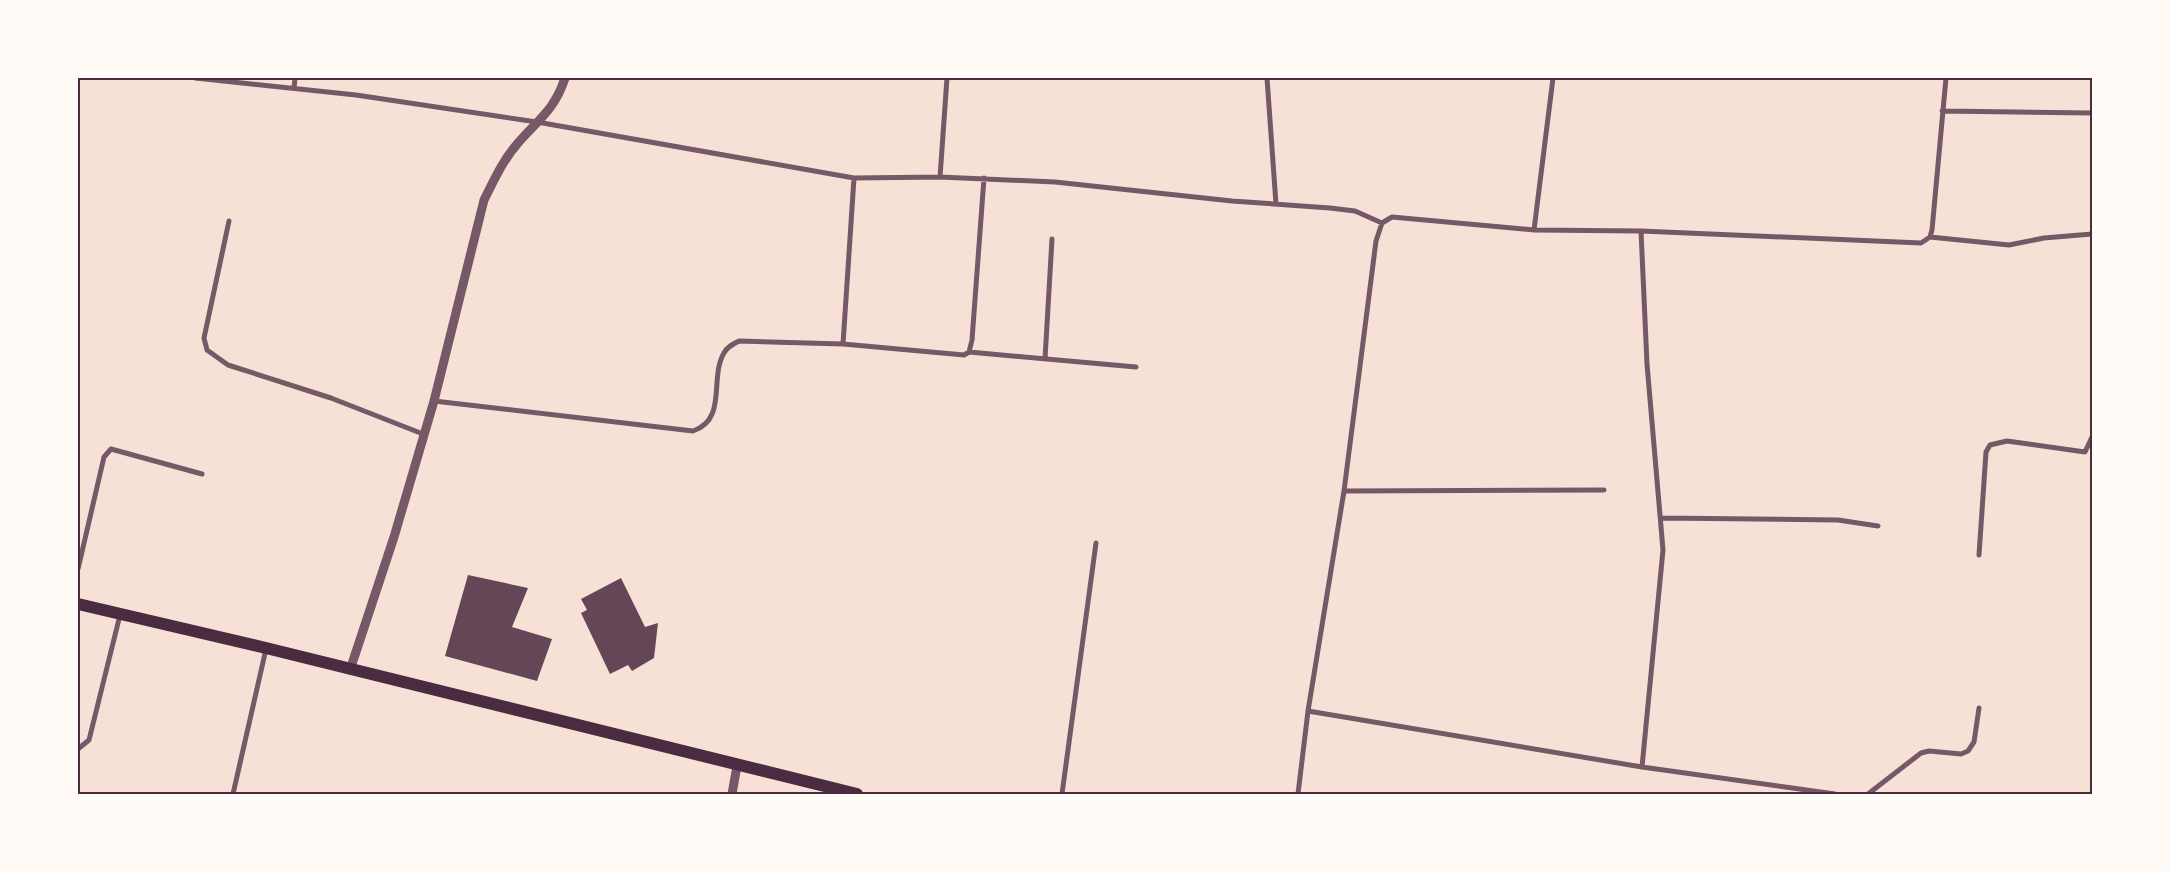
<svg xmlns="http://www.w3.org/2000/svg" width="2170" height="872" font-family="Lato,sans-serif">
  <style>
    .building { fill: #644757 }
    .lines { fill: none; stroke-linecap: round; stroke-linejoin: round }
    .minor { stroke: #755966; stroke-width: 5 }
    .tertiary { stroke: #755966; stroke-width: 9 }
    .primary { stroke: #4a2c40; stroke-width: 12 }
    .neatline { fill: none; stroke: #4a2c40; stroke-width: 2 }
  </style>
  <rect width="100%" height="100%" fill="#f7e1d7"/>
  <!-- building -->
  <path class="building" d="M468 575 528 588 512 627 552 639 537 681 445 656Z
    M621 578 645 627 658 623 654 658 632 671 628 665 610 674 581 613 587 610 581 599Z"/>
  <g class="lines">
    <!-- minor -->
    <path class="minor" d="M195 78 356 95 537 122 854 178 940 177 1055 182 1232 201 1330 208 1355 211 1382 223
      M1267 78 1276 204
      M294 88 295 78
      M1942 111 2092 113
      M940 177 947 78
      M229 221 204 338 207 350 228 365 331 398 423 434
      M1534 230 1553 78
      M1641 231 1647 364 1663 550 1642 767
      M1930 237 2009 245 2044 238 2092 234
      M843 344 854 178
      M969 352 1136 367
      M1045 359 1052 239
      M434 401 693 431C728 419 709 378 724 353 727 347 733 344 739 341L843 344 964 355 969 352 972 340 984 178
      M1344 491 1604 490
      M1661 518 1838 520 1878 526
      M1979 555 1986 452 1990 445 2007 441 2085 452 2092 437
      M78 569 104 457 111 449 202 474
      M1308 711 1642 767 1835 794
      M78 749 89 740 120 615
      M233 794 266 649
      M1062 794 1096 543
      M1298 794 1308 711 1344 491 1376 241 1382 223 1392 217 1534 230 1641 231 1921 243 1930 237 1932 230 1946 78
      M1868 794 1921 753 1929 751 1961 754 1968 751 1974 742 1979 708"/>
    <!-- tertiary -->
    <path class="tertiary" d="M350 670 394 537 434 401 484 200C494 180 503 160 518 143 539 119 555 109 565 78
      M732 794 737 766"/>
    <!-- primary -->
    <path class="primary" d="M78 604 266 648 857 794"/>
  </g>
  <!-- border -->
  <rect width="2170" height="872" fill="none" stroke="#fffaf5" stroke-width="158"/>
  <rect x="79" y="79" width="2012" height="714" class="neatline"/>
</svg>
